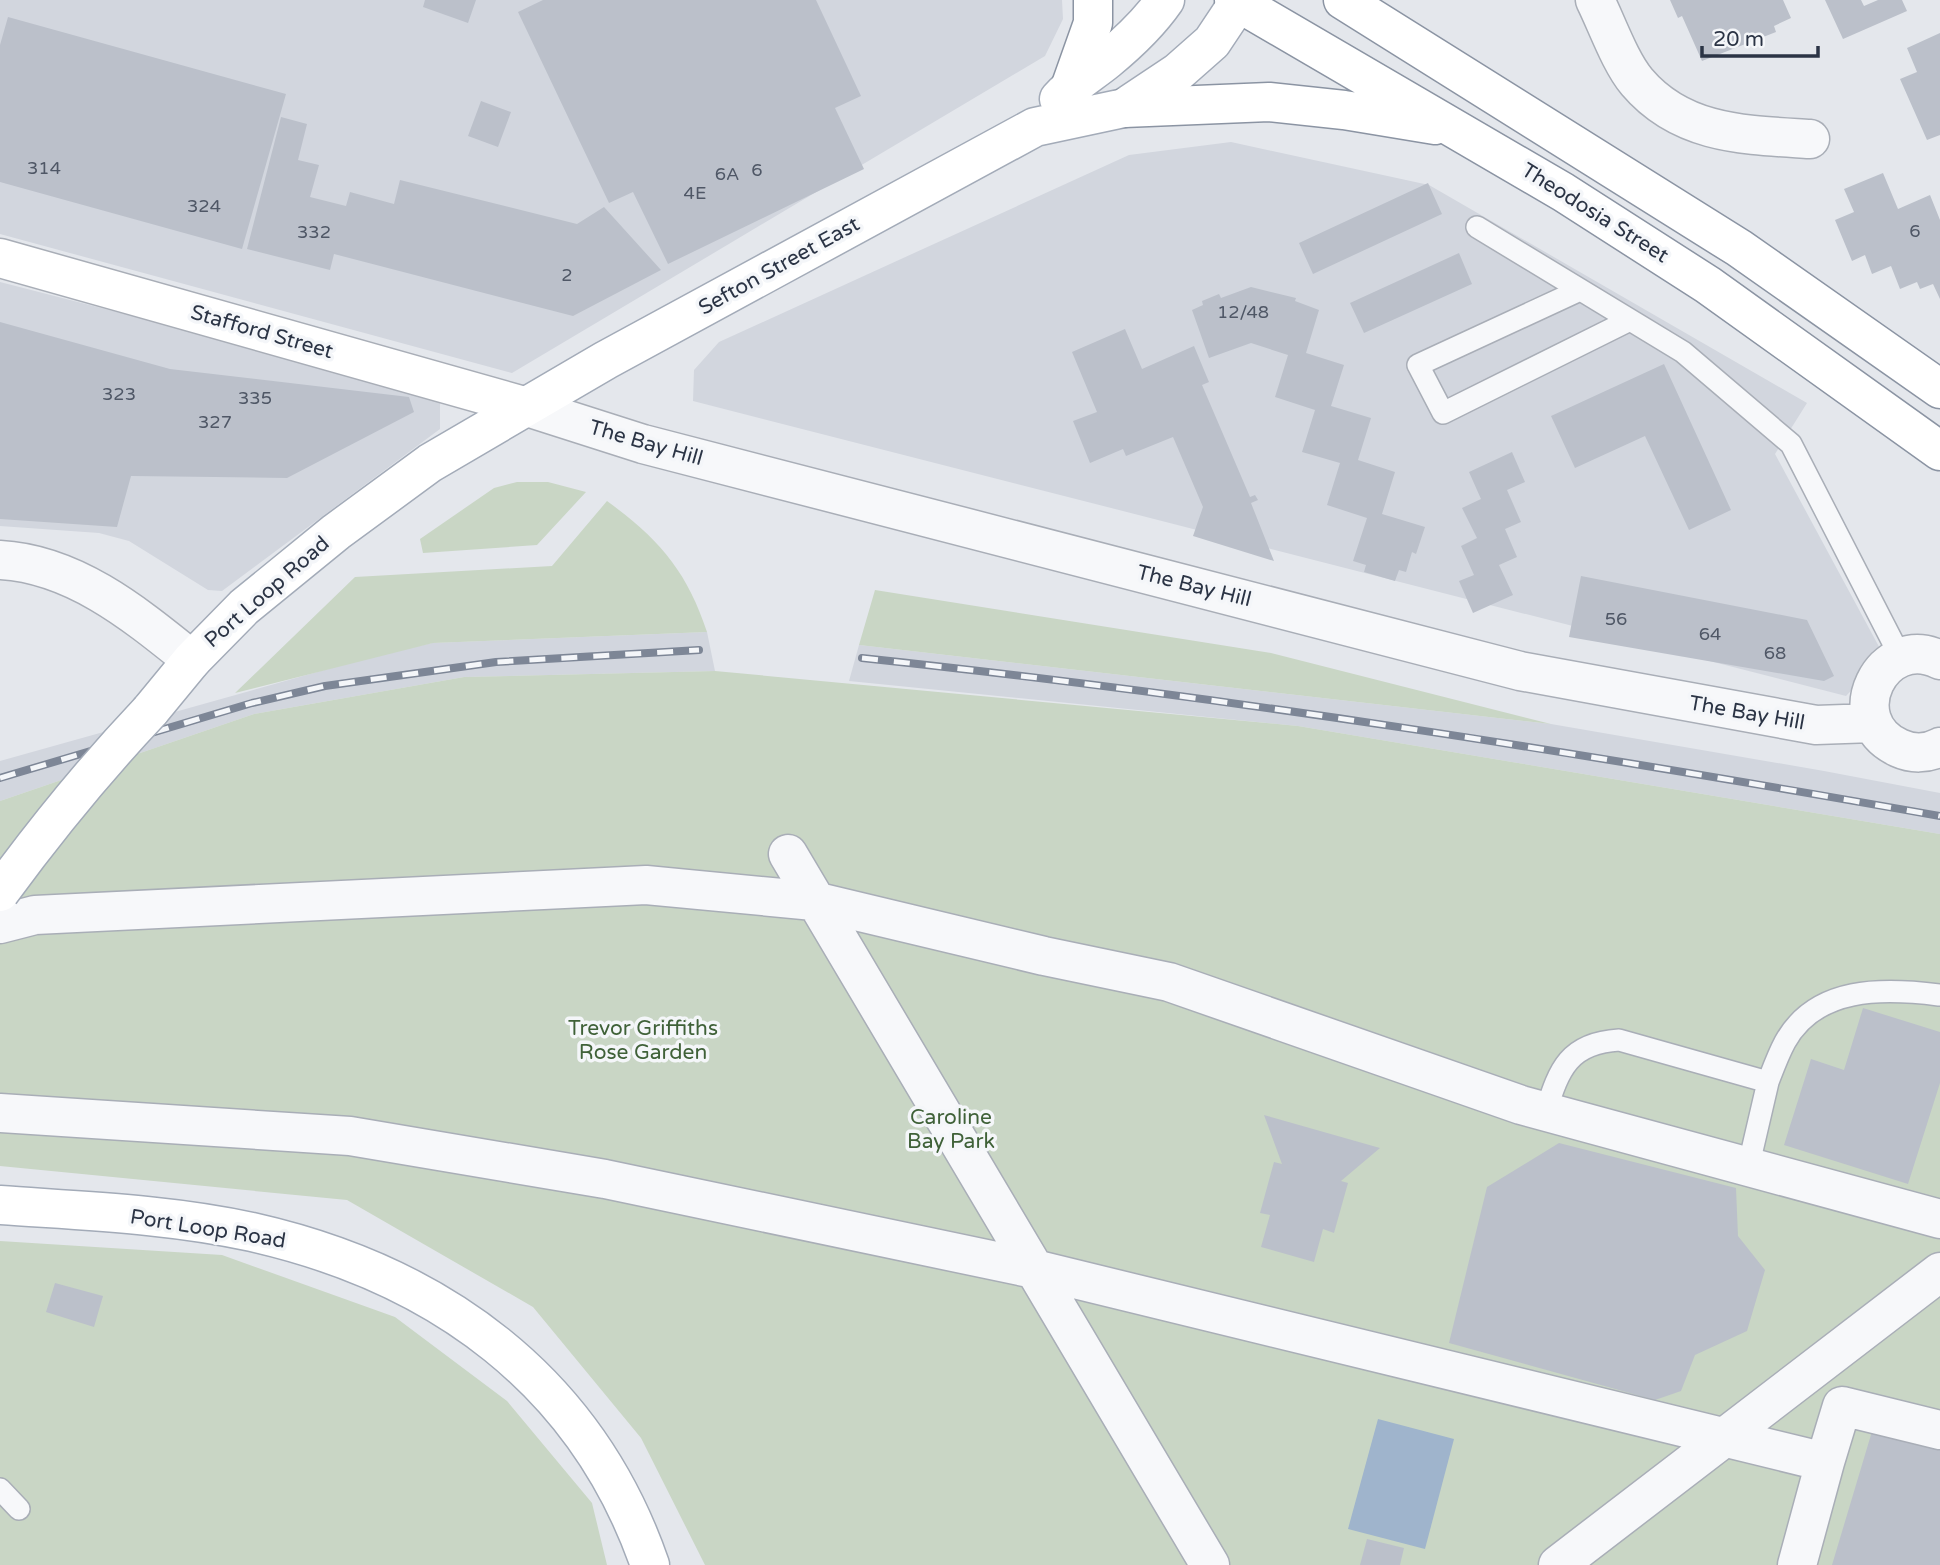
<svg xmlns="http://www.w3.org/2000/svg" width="1940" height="1565" font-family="'Varela Round',sans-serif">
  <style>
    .built { fill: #d2d6de }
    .green { fill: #c9d6c5 }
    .water { fill: #9fb4cc }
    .building { fill: #bbc0ca }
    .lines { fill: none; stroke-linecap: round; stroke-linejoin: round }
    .lane-casing { stroke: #a9aeb7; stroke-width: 24 }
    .street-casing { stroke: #a9aeb7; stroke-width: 41 }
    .secondary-casing { stroke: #a9aeb7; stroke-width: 41 }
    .primary-casing { stroke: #a3abb8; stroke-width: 41 }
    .highway-casing { stroke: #8b94a3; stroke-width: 41 }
    .lane { stroke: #f7f8fa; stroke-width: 21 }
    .street { stroke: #f7f8fa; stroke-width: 38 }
    .secondary { stroke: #fff; stroke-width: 38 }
    .primary { stroke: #fff; stroke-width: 38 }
    .highway { stroke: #fff; stroke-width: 38 }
    .rail-casing { stroke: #7d8696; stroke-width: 8 }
    .rail { stroke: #f4f6f9; stroke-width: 5; stroke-dasharray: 16; stroke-linecap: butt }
    .primary-bridge-casing { stroke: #a3abb8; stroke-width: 41; stroke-linecap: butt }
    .primary-bridge { stroke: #fff; stroke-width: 38 }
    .labels { text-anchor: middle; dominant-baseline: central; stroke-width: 7; stroke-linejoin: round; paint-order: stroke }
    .number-label { font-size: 18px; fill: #4f5766 }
    .street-label { font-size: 21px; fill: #2b3445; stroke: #f4f6f9 }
    .park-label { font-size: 21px; fill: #3f6138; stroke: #f4f6f9 }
  </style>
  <rect width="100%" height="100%" fill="#e4e7ec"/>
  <!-- built -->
  <path class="built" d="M0 0H1062L1063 19 1045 56 512 373 0 234Z
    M1231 142 1429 185 1807 403 1775 454 1884 656 1846 696 693 401 694 370 719 342 1129 155Z
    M0 282 440 395V429L222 591 208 590 129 541 99 533 0 526Z
    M707 632 715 671 464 677 254 714 0 801V761L367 658 432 643Z
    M859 645 1551 724 1824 771 1940 793V834L1298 726 849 681Z"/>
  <!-- green -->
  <path class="green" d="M517 482H548L586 492 537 545 423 553 420 539 494 488Z
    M607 501C659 539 687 571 707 632L433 643 235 693 355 577 552 566Z
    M875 590 1271 653 1551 724 859 645Z
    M715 671 1298 726 1940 834V1565H705L641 1438 533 1307 347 1200 0 1166V801L254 714 464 677Z
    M0 1241 222 1255 395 1317 507 1401 592 1503 607 1565H0Z"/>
  <!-- water -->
  <path class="water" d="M1378 1419 1454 1439 1425 1549 1348 1529Z"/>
  <!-- building -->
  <path class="building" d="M425 0H476L468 23 423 7Z
    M543 0H816L861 96 835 108 864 169 668 264 633 192 609 203 518 12Z
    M1670 0H1783L1791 18 1774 26 1776 32 1702 61 1682 16 1678 18Z
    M1825 0H1861L1864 6 1878 0H1902L1907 11 1843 39Z
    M8 17 286 94 242 249 0 182V45Z
    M1940 33V135L1927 140 1900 79 1917 72 1907 48Z
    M481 101 511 112 498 147 468 136Z
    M281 117 307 124 298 160 319 165 310 197 346 206 350 192 394 204 400 180 577 224 604 207 661 270 573 316 334 254 330 270 247 249Z
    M1883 173 1898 209 1930 195 1940 220V299L1933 284 1920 289 1917 282 1900 289 1891 266 1872 274 1865 255 1852 261 1835 220 1854 212 1844 189Z
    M1428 183 1442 214 1313 274 1299 243Z
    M1459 253 1472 284 1364 333 1350 303Z
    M1251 287 1296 298 1295 301 1319 310 1306 353 1344 365 1331 406 1371 418 1358 460 1395 472 1382 514 1425 527 1416 554 1412 552 1406 572 1399 570 1395 581 1364 572 1366 565 1353 561 1367 518 1327 505 1340 463 1302 452 1315 410 1275 397 1288 355 1251 343 1209 358 1192 310 1203 305 1202 301 1219 294 1221 298Z
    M0 322 170 369 409 397 414 412 287 478 131 476 117 527 0 519Z
    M1125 329 1142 369 1194 346 1209 382 1202 385 1250 497 1255 495 1258 500 1251 503 1274 561 1193 536 1203 507 1173 437 1126 456 1123 449 1090 463 1073 421 1097 412 1072 352Z
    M1664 364 1731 510 1689 530 1645 436 1575 468 1551 416Z
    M1512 452 1525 482 1507 490 1521 522 1505 529 1517 557 1499 565 1513 595 1473 613 1459 581 1474 575 1461 546 1477 538 1462 508 1481 499 1469 472Z
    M1581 576 1807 620 1834 676 1824 681 1569 637Z
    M1863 1008 1940 1032V1083L1908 1184 1784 1145 1811 1059 1844 1070Z
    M1264 1115 1380 1148 1341 1181 1348 1183 1334 1233 1323 1229 1314 1262 1261 1247 1270 1215 1260 1213 1274 1162 1282 1164Z
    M1559 1143 1736 1188 1738 1236 1765 1270 1747 1331 1695 1355 1681 1391 1655 1400 1449 1343 1487 1187Z
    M55 1283 103 1296 94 1327 46 1312Z
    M1876 1418 1940 1436V1565H1832Z
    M1367 1539 1404 1548 1400 1565H1360Z"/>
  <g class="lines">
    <!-- lane casing -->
    <g class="lane-casing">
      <path id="lane" d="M1477 227 1683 352 1791 444 1901 658
        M1580 290 1418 365 1443 413 1630 320
        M1546 1111C1559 1069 1569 1043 1619 1040L1768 1082C1773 1069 1778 1055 1785 1042 1816 986 1883 988 1939 995
        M1748 1168 1768 1082
        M0 1489 19 1509"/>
    </g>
    <!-- street casing -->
    <g class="street-casing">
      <path id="street" d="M1595 0C1607 24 1620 62 1637 82 1682 135 1746 135 1810 139
        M524 406 643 444 1520 671 1816 725 1873 723
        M0 560C75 564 136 615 192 660
        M1940 660C1882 631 1838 720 1899 748 1912 754 1927 754 1940 747
        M788 854 1210 1565
        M0 924 35 915 646 885 814 901 1044 956 1169 982 1521 1105 1940 1219
        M0 1113 350 1136 605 1179 1034 1269 1825 1462 1797 1565
        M1825 1462 1842 1406 1940 1430
        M1558 1565 1940 1272"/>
    </g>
    <!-- secondary casing -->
    <g class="secondary-casing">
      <path id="secondary" d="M0 258 524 406"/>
    </g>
    <!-- primary casing -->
    <g class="primary-casing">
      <path id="primary" d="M1059 99C1073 83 1090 74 1107 60 1129 42 1149 23 1165 0
        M150 711 192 660 244 607 336 532 430 463 606 360 1035 127 1124 108 1178 72 1212 42 1240 0
        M0 1205C84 1211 170 1214 252 1232 438 1274 586 1380 650 1565"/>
    </g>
    <!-- highway casing -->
    <g class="highway-casing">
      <path id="highway" d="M1234 0 1563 192 1708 285 1940 451
        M1343 0 1739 248 1940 389
        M1071 85 1093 23V0
        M1124 108 1269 102 1344 110 1435 125"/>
    </g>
    <!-- lane -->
    <use href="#lane" class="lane"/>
    <!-- street -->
    <use href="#street" class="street"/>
    <!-- secondary -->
    <use href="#secondary" class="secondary"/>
    <!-- primary -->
    <use href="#primary" class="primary"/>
    <!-- highway -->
    <use href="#highway" class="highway"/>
    <!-- rail casing -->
    <g class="rail-casing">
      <path id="rail" d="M862 658C1224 696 1582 753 1940 816
        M0 778 252 703 325 686 496 662 699 650"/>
    </g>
    <!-- rail -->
    <use href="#rail" class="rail"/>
    <!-- primary-bridge casing -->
    <g class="primary-bridge-casing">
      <path id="primary-bridge" d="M0 892C47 828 95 769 150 711"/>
    </g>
    <!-- primary-bridge -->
    <use href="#primary-bridge" class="primary-bridge"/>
  </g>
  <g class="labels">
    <!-- number labels -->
    <g class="number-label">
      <text x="44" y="168">314</text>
      <text x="757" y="170">6</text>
      <text x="727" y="174">6A</text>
      <text x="695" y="193">4E</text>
      <text x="204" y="206">324</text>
      <text x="1915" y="231">6</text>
      <text x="314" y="232">332</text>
      <text x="567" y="275">2</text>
      <text x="1243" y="312">12/48</text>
      <text x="119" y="394">323</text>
      <text x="255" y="398">335</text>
      <text x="215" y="422">327</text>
      <text x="1616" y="619">56</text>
      <text x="1710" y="634">64</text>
      <text x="1775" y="653">68</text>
    </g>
    <!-- street labels -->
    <g class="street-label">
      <text transform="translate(1595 213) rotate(32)">Theodosia Street</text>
      <text transform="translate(779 266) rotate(-29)">Sefton Street East</text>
      <text transform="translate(262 332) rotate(16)">Stafford Street</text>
      <text transform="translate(646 443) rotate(16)">The Bay Hill</text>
      <text transform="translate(1194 586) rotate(14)">The Bay Hill</text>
      <text transform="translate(267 592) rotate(-41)">Port Loop Road</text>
      <text transform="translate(1747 713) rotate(10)">The Bay Hill</text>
      <text transform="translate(208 1229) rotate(9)">Port Loop Road</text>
    </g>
    <!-- park labels -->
    <g class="park-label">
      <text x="643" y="1028">Trevor Griffiths<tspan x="643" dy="24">Rose Garden</tspan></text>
      <text x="951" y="1117">Caroline<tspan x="951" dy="24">Bay Park</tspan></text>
    </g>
  </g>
  <!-- scale -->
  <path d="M1702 46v10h116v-10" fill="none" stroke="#2b3445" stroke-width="3.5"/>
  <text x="1713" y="46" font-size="21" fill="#2b3445" stroke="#f4f6f9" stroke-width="5" paint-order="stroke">20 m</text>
</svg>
